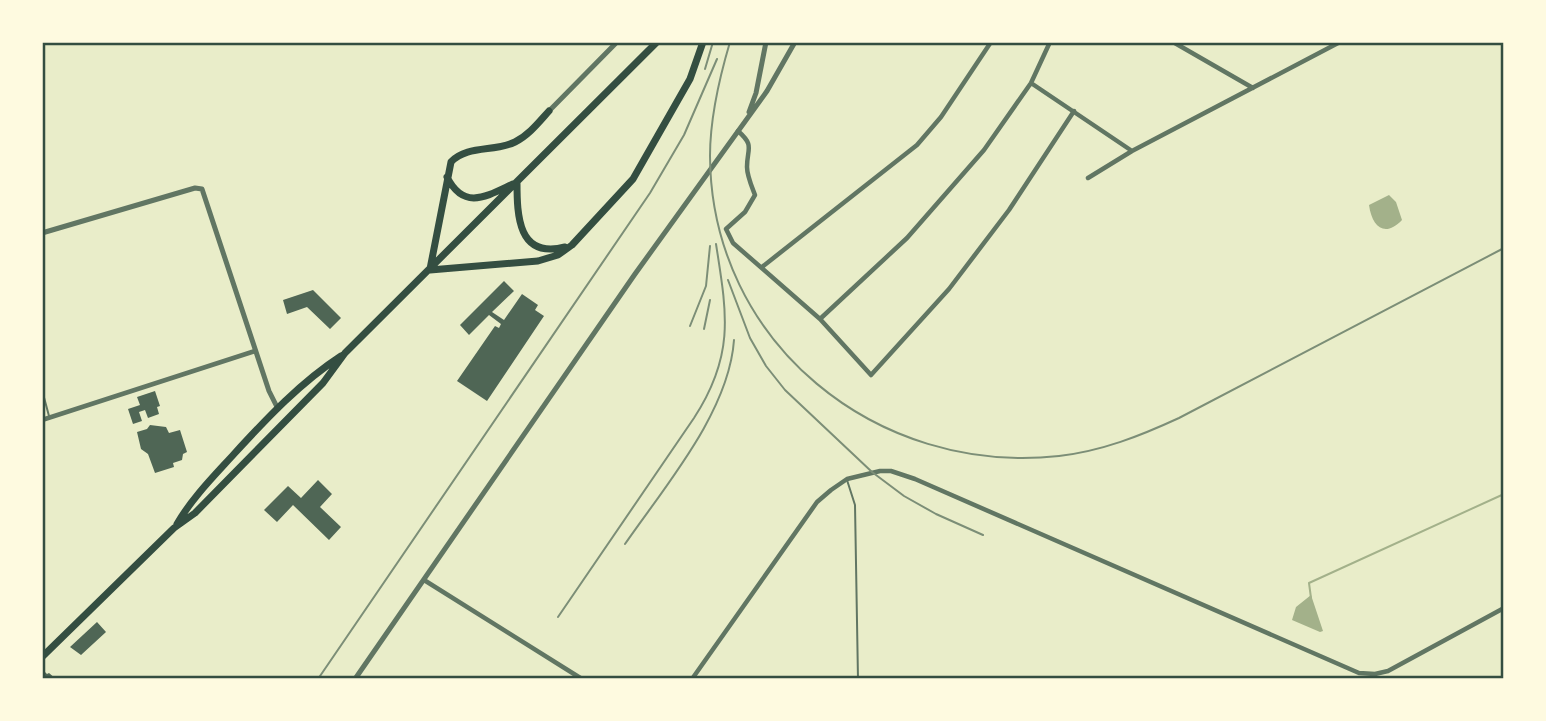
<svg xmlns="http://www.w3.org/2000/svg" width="1546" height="721" font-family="'Noto Sans',sans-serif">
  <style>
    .water { fill: #a3b18a }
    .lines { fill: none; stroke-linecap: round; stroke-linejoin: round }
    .stream { stroke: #a3b18a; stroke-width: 2 }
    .building { fill: #4f6655 }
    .service { stroke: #617663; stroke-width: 2 }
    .minor { stroke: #617663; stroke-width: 4.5 }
    .tertiary { stroke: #617663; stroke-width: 5 }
    .primary { stroke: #344e41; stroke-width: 7 }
    .rail { stroke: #7c8e77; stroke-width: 2 }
    .neatline { fill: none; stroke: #344e41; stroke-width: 2.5 }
  </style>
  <rect width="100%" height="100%" fill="#e9edc9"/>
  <!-- water -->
  <path class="water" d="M1389 195 1396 202 1402 220C1385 238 1372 227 1369 205Z
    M1311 595 1323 631 1320 632 1292 620 1296 607Z"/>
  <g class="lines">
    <!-- stream -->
    <path class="stream" d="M1311 598 1309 583 1504 494"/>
  </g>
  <!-- building -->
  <path class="building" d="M504 281 514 291 492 312 504 320 522 294 538 305 535 310 544 316 487 401 457 381 495 326 499 328 501 324 489 315 469 335 460 325Z
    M313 290 341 318 330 329 307 307 287 314 283 300Z
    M155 391 160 406 157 407 159 414 148 418 145 410 139 412 142 421 133 424 128 409 140 405 137 397Z
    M150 425 166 427 169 433 180 430 187 452 183 454 182 460 173 463 174 467 155 473 148 454 141 449 137 432 147 429Z
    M318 480 332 494 320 507 341 527 329 540 293 505 277 522 264 510 288 486 301 498Z
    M97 622 106 632 81 655 70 647Z
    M44 671 47 674 49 673 56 679H42Z"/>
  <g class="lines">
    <!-- service -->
    <path class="service" d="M42 390 49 416
      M847 480 855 505 858 679"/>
    <!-- minor -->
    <path class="minor" d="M1173 42 1253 88
      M1031 83 1132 151
      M738 131C755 146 747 148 747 167 747 176 752 187 755 195L745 212 726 229 733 243 820 319 871 375 949 289 1009 210 1074 111
      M1088 178 1132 151 1340 42
      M762 267 917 145 941 117 991 42
      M820 319 907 238 984 150 1031 83 1050 42
      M42 420 255 351
      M424 580 582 679
      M692 679 817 502 831 490 847 479 880 471H891L915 479 1359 673 1375 674 1388 671 1504 608"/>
    <!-- tertiary -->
    <path class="tertiary" d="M549 111 617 42
      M749 112 756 93 766 42
      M42 233 195 188 202 189 269 391 278 409
      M355 679 635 274 767 91 795 42"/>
    <!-- primary -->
    <path class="primary" d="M447 177C464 211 487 196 513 184
      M517 182C517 216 518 259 565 247
      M430 269 451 162C467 145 495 152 515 142 529 135 539 122 549 111
      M430 270 538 261 558 255 572 245 633 179 690 79 703 42
      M177 524C192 498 214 476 234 454 267 418 301 382 341 356
      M42 657 174 528 195 513 323 383 345 353 657 42"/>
    <!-- rail -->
    <path class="rail" d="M730 42C719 79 710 117 710 156 711 343 877 476 1059 456 1102 451 1140 436 1179 418L1504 248
      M705 69 713 42
      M728 280 750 338 766 366 785 390 872 472 904 496 936 514 983 535
      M690 326 706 286 710 246
      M704 329 710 300
      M625 544C665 486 729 412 734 340
      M558 617 694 418C735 355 727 314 716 244
      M318 679 650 193 684 135 717 59"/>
  </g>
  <!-- border -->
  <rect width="1546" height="721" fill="none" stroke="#fefae0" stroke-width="88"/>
  <rect x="44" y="44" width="1458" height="633" class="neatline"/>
</svg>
